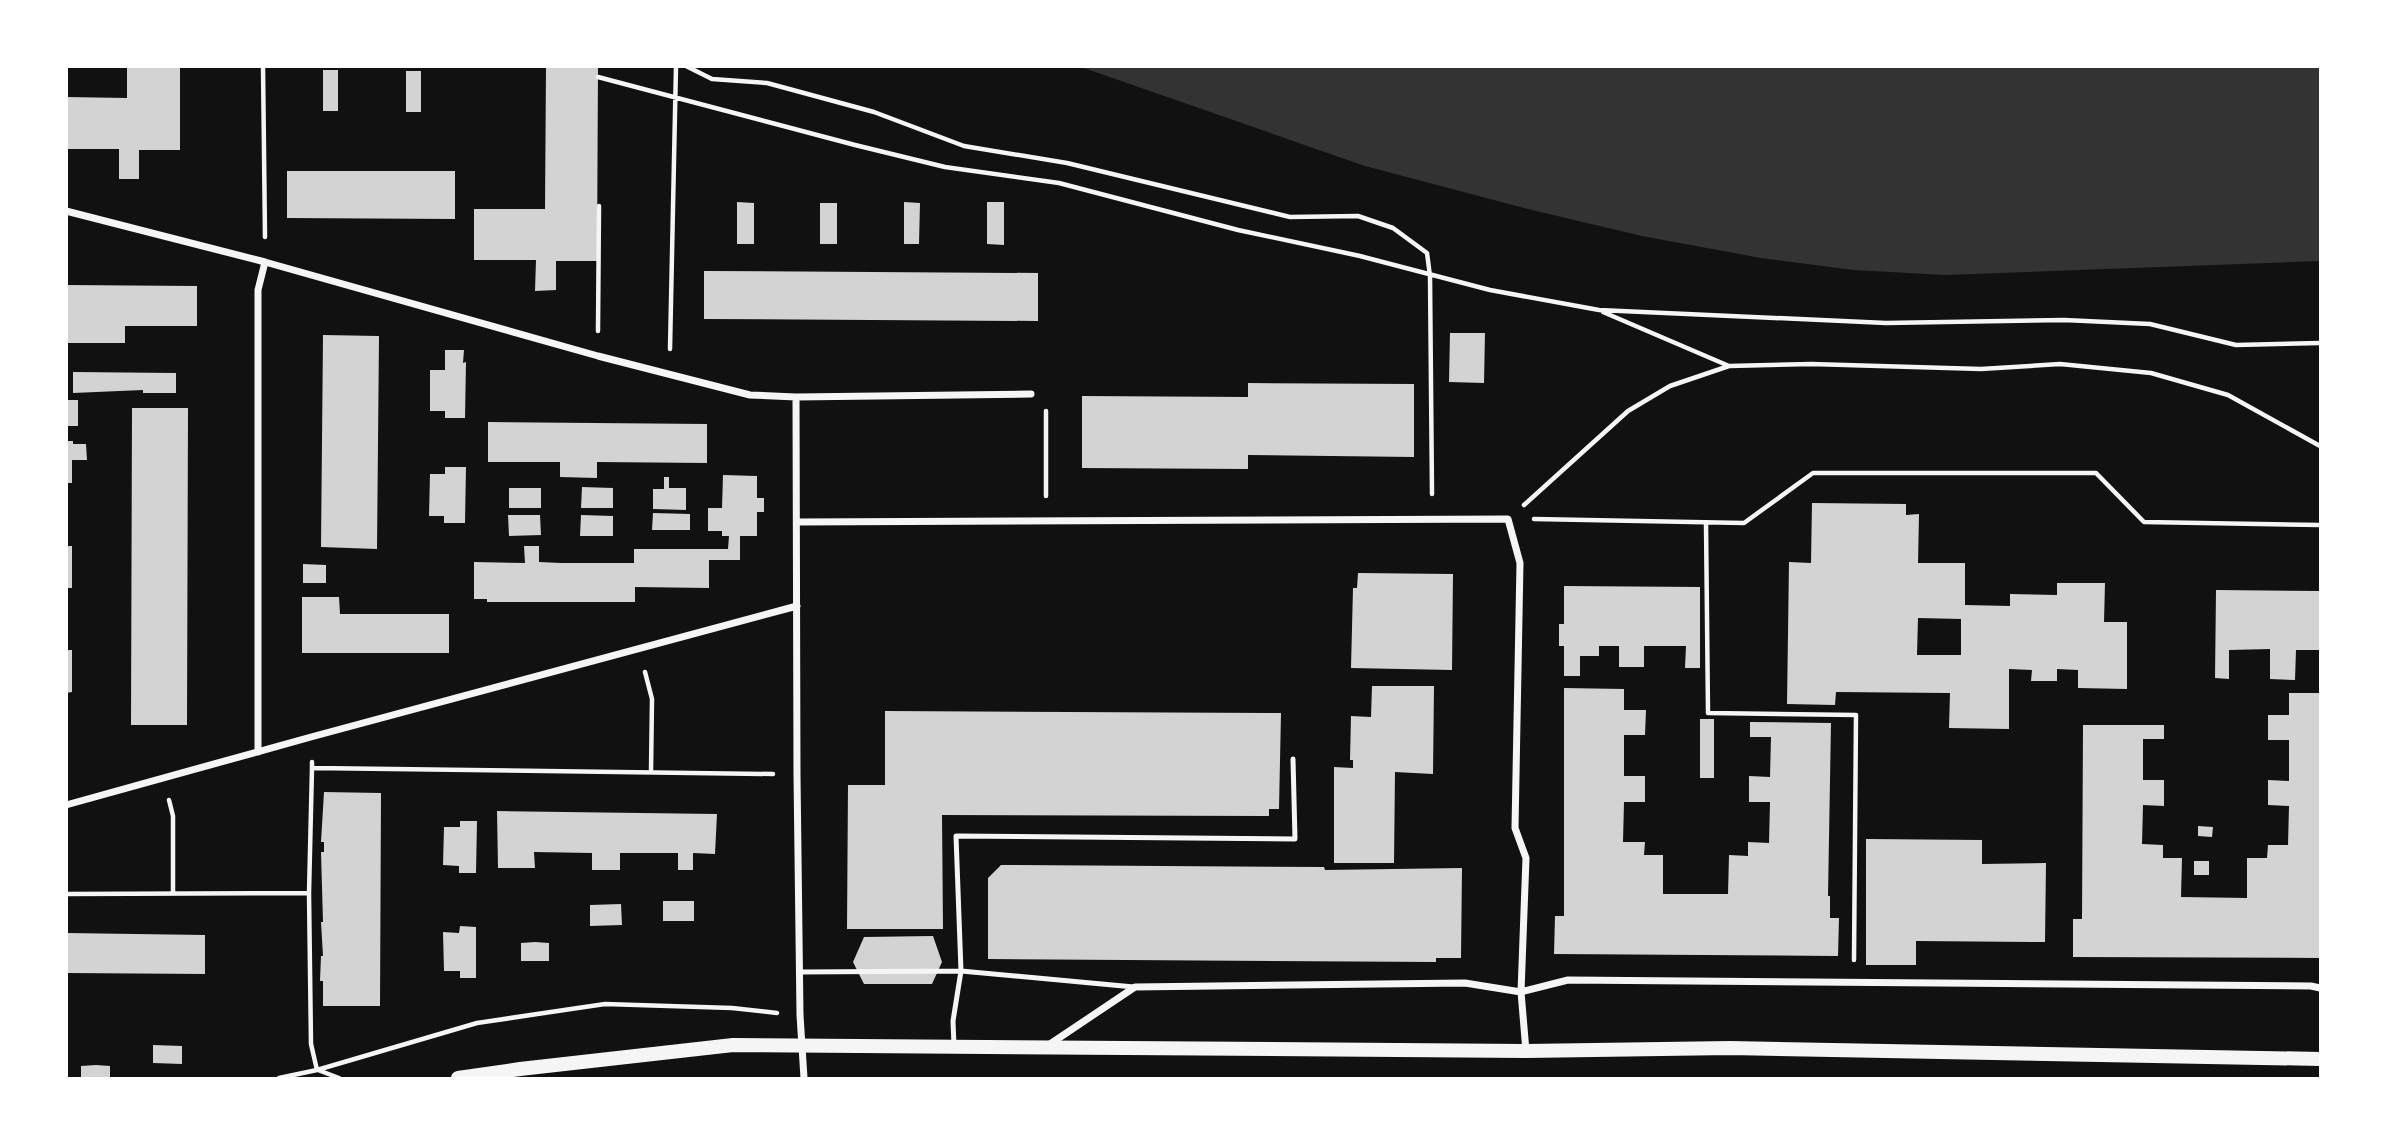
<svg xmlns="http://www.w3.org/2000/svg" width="2387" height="1145" font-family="Manrope,sans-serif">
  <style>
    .water { fill: #333 }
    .building { fill: #d3d3d3; fill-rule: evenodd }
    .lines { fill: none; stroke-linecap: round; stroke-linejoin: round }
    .path { stroke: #f5f5f5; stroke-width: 4.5 }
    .service { stroke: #f5f5f5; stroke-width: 5 }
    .minor { stroke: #f5f5f5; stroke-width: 7 }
    .secondary { stroke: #f5f5f5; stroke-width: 14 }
  </style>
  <rect width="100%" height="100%" fill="#111"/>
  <!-- water -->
  <path class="water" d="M1081 67H2320V261L1946 275 1853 270 1761 258 1642 236 1532 210 1365 166Z"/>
  <!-- building -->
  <path class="building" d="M127 66H180V150H139V179H119V149H66V97L127 98Z
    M546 66H598L597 261H556V290L535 291 536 260H474V209H545Z
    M323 70H338V111H323Z
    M406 71H421V112H406Z
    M287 171H455V219L287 218Z
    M737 202 754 203V244H737Z
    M904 202 920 203 919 244H904Z
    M987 202H1004V245L987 244Z
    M820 203H837V244H820Z
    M704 271 1038 273V321L704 319Z
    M66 285 197 286V326H125V343H66Z
    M1450 333H1485L1484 383 1449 382Z
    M323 335 379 336 377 549 321 547Z
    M445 350H464L463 363 466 362 465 418H445V411H430V370H445Z
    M73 372 176 373V393H143V390L73 393Z
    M1248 383 1414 384V457L1248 455V469L1082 468V396L1248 397Z
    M66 400H78V426H66Z
    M132 408H188L187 725H131Z
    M488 422 707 424V463L597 462V478L560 477V462H488Z
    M66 441H73V444H86L87 460H72V483H66Z
    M445 467H466L465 523H444V516H429L430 474H445Z
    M723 475 757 476V498H764V512H757V536H740V560H709V588L635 587V602H487V599H474V562L525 563 524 546H539V562L561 563H634V549H728L729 536H722V531H708V508H722Z
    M664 477H669V488H686V510L653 509V489H664Z
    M582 487 613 488V508H581Z
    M509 488H541V508H509Z
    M1812 503 1906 504V515L1919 514 1918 563H1965V605L2010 606V594L2057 595V583H2105L2104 622H2127V689L2078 688V670L2057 669V681H2031L2032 670 2009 669V729L1949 728 1950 693 1836 692 1835 705 1787 704 1789 562 1811 563ZM1918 618 1961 619V655H1917Z
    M653 513 690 514V530H652Z
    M508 515H540L541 535 509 536Z
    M581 515 613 516V536H580Z
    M66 546H72V588H66Z
    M303 564 326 565V583H303Z
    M1358 573 1453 574 1452 670 1351 668 1353 588H1357Z
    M1564 586 1700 587V668H1685L1686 646H1644V667H1619V646H1599V656H1580V676H1564V646H1559V624H1564Z
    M2216 590 2320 591V650H2296L2295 680 2270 679V649L2229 650V679L2215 678Z
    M302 597H339L340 614H449V653H302Z
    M66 650H72V692L66 693Z
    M1372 686H1434L1433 774 1395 772 1394 863H1334V767L1353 768V760H1350L1351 716 1371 717Z
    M1564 688 1624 689V710H1646L1645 735H1624V776H1645V802H1624L1623 842H1645L1644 855H1663V894H1728L1729 855 1748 856V842L1769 843 1770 802H1749V776L1770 777 1771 737H1750V722L1831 723 1828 896H1830V918H1839L1838 956 1554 954 1555 916H1564Z
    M2289 693H2320V958L2073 957V919H2082L2083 725H2164V739H2143V780H2164V806L2143 805 2142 844 2163 845V858H2182L2181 897 2247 898V858H2267L2268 845H2288L2289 806 2268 805V780L2289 781V740H2268V715H2289Z
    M885 711 1281 713 1279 809H1269V816L942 815 943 929H847L848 785H885Z
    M1700 719H1714V778H1700Z
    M324 792 381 793 380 1006H323V981H320L321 956H323L321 922H323L321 852H324V842H321Z
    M497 811 717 814 715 854 693 853V870H678V853H620V870H592V853L534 852 535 868H498Z
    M460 821H477L476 873H459V866L443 865 444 827H460Z
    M2198 826 2213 827 2212 837 2198 836Z
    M1866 839 1982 840V864L2046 863 2045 942 1916 941V965H1866Z
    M2194 861H2209V875H2194Z
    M1001 865 1324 867 1325 870 1462 868 1461 958H1436V962L988 959V878Z
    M663 901H694V921H663Z
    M621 904 622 925 590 926V905Z
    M460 926 476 927V978H460V971H444L443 932 459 933Z
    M66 933 205 935V974L66 973Z
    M933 936 942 962 932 984H864L853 962 864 937Z
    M535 942 549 943V961H521V943Z
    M153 1045 182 1046V1064L153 1063Z
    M96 1065 110 1066V1078H81V1066Z"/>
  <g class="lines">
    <!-- path -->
    <path class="path" d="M263 66 265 237
      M686 66 712 79 767 83 874 112 964 146 1067 163 1290 217 1358 216 1393 228 1427 253 1430 276 1432 494
      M598 77 855 145 945 167 1059 183 1238 230 1360 256 1490 290 1599 310 1886 323 2064 320 2150 324 2236 345 2320 343
      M1603 312 1729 366
      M598 331 599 206
      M670 349 676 66
      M1046 411V496
      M1524 505 1628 411 1670 386 1729 366 1811 364 1981 369 2060 364 2151 373 2228 395 2320 446
      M1534 519 1744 523 1813 473H2096L2144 522 2320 525
      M1706 523 1708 713 1856 715 1854 960
      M645 672 652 699 651 772
      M312 762V768L773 774
      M312 768 309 893 311 1044 317 1070
      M169 800 173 816V893
      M66 894 309 893
      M318 1070 339 1078
      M279 1078 317 1070 477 1023 605 1004 732 1008 777 1013"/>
    <!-- service -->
    <path class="service" d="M799 972 961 971 1134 987
      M954 1046 953 1021 961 971 956 836 1295 839 1293 759"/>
    <!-- minor -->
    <path class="minor" d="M66 211 265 262 598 356 750 395 796 397 1031 394
      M796 397 797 775 800 1015 804 1078
      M797 522 1508 519 1520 563 1515 828 1526 858 1521 992 1526 1051
      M258 752V290L265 262
      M66 805 311 737 797 606
      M1050 1044 1135 987 1465 983 1521 992 1568 980 2311 986 2320 988"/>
    <!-- secondary -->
    <path class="secondary" d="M458 1078 520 1069 733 1045 1526 1051 1730 1048 2320 1059"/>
  </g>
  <!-- border -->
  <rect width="2387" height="1145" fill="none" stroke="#ffffff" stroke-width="136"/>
</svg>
